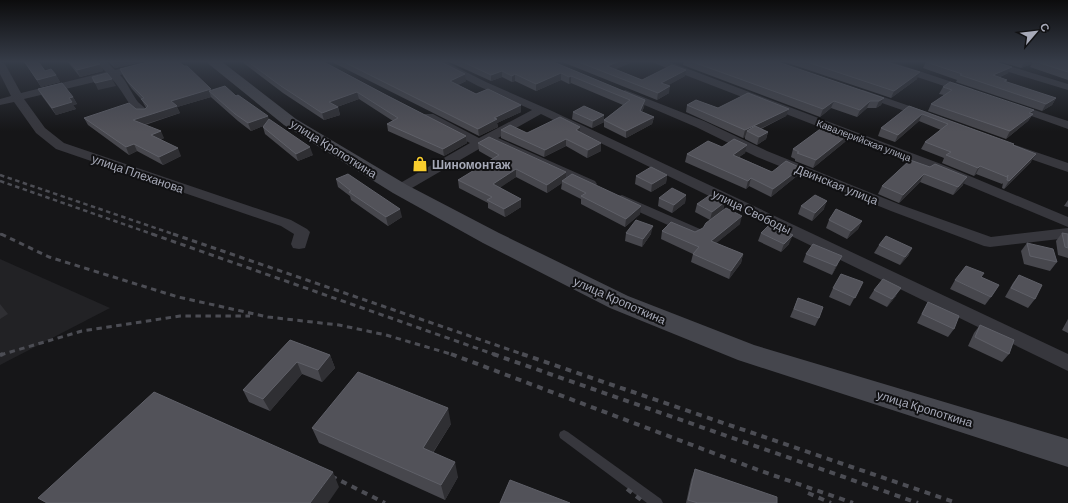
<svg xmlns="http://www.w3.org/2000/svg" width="1068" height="503" font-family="Barlow,sans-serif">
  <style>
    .built { fill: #222225 }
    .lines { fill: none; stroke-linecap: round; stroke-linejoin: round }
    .service { fill: #37373d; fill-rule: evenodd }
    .minor { fill: #37373d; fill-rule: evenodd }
    .secondary { fill: #45464d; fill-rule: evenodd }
    .rail-far2 { stroke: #4c4d54; stroke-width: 2.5; stroke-dasharray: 4.5 3.5; stroke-linecap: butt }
    .rail-far1 { stroke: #4c4d54; stroke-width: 3; stroke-dasharray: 5.5 4.5; stroke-linecap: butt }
    .rail { stroke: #4c4d54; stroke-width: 4; stroke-dasharray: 6 5.5; stroke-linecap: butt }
    .wall { fill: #47474d }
    .shaded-wall { fill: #2f2f33 }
    .building { fill: #525259; stroke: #5f6068 }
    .labels { text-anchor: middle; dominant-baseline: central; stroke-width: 4; stroke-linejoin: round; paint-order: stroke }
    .far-street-label { font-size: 10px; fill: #a7aab8; stroke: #111113 }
    .street-label { font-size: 12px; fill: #a7aab8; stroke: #111113 }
    .poi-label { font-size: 12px; font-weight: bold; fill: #a7aab8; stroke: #111113; text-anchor: start }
  </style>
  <rect width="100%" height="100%" fill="#161618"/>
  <!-- built -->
  <path class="built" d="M0 259 110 308 0 365Z"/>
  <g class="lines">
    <!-- service -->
    <path class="service" d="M564 430 568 432 661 499 663 503H647L560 438 559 435 560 432Z"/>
    <!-- minor -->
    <path class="minor" d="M0 61 5 64 21 93 106 72 95 61H106L115 70 152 61H169L168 63 120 75C128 83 131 93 138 102 142 106 147 109 150 113L148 115H140C126 103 123 90 111 78L24 99 45 128 64 143 291 220 307 229 310 232 305 248 299 249 293 248 291 244 294 234 281 226 56 149 36 133 14 102 0 105V99L11 96 0 74Z
      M431 61H444L486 82 552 111 1068 354V371L541 114 498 138 595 181 597 184 595 187 590 188 585 187 493 144 491 142 405 192 400 193 395 192 393 189 395 186 470 143 425 120 423 117 425 114H433L479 138 532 110 478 86Z
      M653 61H667L941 164 1068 217V227L931 170 654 63Z
      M874 61H889L973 89 974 91 969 94 965 93 875 63Z
      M978 61H993L1068 84V90L979 63Z
      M625 90 704 121 767 151 901 205 991 237 1068 228V238L990 247 984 246 891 211 757 157 696 127 621 95 619 93Z
      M863 90 930 113 932 115 930 117H922L859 95 857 93Z
      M1013 103 1068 121V129L1009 108 1007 106 1009 104Z
      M1015 145 1068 163V172L1010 152 1009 149 1010 146Z
      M622 195 700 229 703 232 700 235 695 237 690 235 617 202 615 199 617 196Z"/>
    <!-- secondary -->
    <path class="secondary" d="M205 61H221L296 119 407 185 499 233 628 296 754 345 1068 439V467L738 360 610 308 483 243 393 193 284 125Z"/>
    <!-- rail-far2 -->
    <path class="rail-far2" d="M0 175 176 235
      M0 181 155 235
      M0 234 3 235"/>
    <!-- rail-far1 -->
    <path class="rail-far1" d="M1 234 49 257 178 297 268 317 339 325 386 335 454 355
      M152 234 496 355
      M173 234 525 355
      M0 355 82 331 180 316H250"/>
    <!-- rail -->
    <path class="rail" d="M451 354 761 471 853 503
      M493 354 918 503
      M522 354 957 503
      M0 355 3 354
      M331 476 385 503
      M627 489 645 503
      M808 493 831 503"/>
  </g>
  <!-- wall -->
  <path class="wall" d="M24 61 45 71 56 75 60 82 41 87Z
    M67 61H96L100 64 103 71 80 77Z
    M108 61H146L115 68Z
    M241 61H322L386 95 466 136 467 143 444 156 388 131 387 124 393 121 359 99 337 107H338L340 115 324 120 283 93Z
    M330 61H439L466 81 458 85 476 94 521 112 497 123 498 127 479 136Z
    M447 61H551L645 100 644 107 642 112 654 117 652 124 626 138 604 127V120L623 105 571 83 569 84 561 80 536 91 515 81 512 82 502 77 491 81Z
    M560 61H635L615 69 642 80 685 76 668 85 669 93 657 100Z
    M682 61H775L884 98 881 105 876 108H867L857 117 831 108 820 117 683 65 684 61Z
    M782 61H883L917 79 891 98Z
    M998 61H1068V80L1030 67 1032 64 1021 68Z
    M926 62 1008 73 1000 77 1006 82 1056 98 1052 105 1042 111 956 82 957 80 923 68Z
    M184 66 211 91 236 96 269 119 313 155 298 161 265 134 263 127V126L251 131 238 121 212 98 211 97 177 107 180 113 145 125 164 138 160 140 181 156 163 165 137 151 129 155 88 125 84 118 136 109H145L146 108 145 106 141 99 132 89 123 76 120 69Z
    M943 87 1032 114H1033L1028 121 1006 139 928 111 931 104 944 95 939 94Z
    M38 89 73 97 77 104 73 105 76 109 56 115 42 96Z
    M687 105 718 108 789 109 786 116 761 129 768 132 766 139 757 145 745 139V137L743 138 686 112Z
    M909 106 1014 145 1031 162 1004 189 1002 188 1003 183 1002 184 976 174 974 176 942 163 944 158 921 149 925 142 941 130 919 121 895 142 878 136 881 128Z
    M573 112 604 122 592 128 572 119Z
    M501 130 527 133 580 132 601 151 587 158 566 146 544 157 501 138Z
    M846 141 813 168 795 161V159L791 157 793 149Z
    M478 143 566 179 640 214 625 227 581 204V199L561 189 562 183 547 193 516 177 500 187 521 207 505 217 488 208V203L459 188 458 180 493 159 479 151Z
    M747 145 745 153 739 157 772 172 798 175 771 197 749 186 746 189 685 162 687 154 722 147Z
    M910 160 963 185 953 195 920 182 899 203 878 194 882 186Z
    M667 175 666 183 651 192 635 184 636 176Z
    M336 179 402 217 388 226 351 200 350 196 338 187Z
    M686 195 685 203 672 213 658 206 659 198Z
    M1068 200V207L1064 206Z
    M725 202 723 210 710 220 695 212 697 204Z
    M801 206 824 209 812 221 798 214Z
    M829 220 862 221 858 229 847 239 826 228Z
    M740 224 716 243 743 254 741 263 729 279 691 262 693 254 661 239 662 231 695 232Z
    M626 233 651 234 642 247 625 241Z
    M761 233 789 244 781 252 758 241Z
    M1062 233 1068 234V258L1058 255 1056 241Z
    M1027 243 1057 262 1050 271 1024 264 1021 251Z
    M879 245 912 248 908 256 900 265 874 253Z
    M806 254 838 264 832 275 803 262Z
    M1019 275 1035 299 1028 308 1005 297 1013 283Z
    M955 280 991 297 985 305 950 289Z
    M863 282 850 306 829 297 833 288Z
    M874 290 896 296 887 307 869 298Z
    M798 298 819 318 815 326 790 317Z
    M928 302 954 329 948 337 917 323 923 311Z
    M1068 319V333L1062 330Z
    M980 325 1009 354 1002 362 968 346 974 333Z
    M290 340 330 355 335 368 322 382 302 374 270 411 249 402 243 390Z
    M451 424 433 453 458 477 445 500 319 443 312 428Z
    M695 469 777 503H686L691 480Z"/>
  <!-- shaded-wall -->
  <path class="shaded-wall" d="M116 61H146L115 68 112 62Z
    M620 61H635L607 73V66Z
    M1025 61H1033L1032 64 1021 68Z
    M100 64 103 71 80 77 77 70Z
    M1012 67 1008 73 989 82 993 75Z
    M686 70 685 76 660 90 661 83Z
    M502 71V77L491 81V75Z
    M920 72 917 79 891 98 894 91Z
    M561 73V80L536 91V84Z
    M465 74 466 81 451 88 450 81Z
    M515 74V81L512 82V76Z
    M56 75 60 82 41 87 37 80Z
    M571 76V83L569 84V77Z
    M112 79 116 86 98 90 95 83Z
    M670 86 669 93 657 100 658 93Z
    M211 89 213 95 209 91 211 97 177 107 180 113 136 127 133 120 171 101Z
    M357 92 359 99 331 109 329 102Z
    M73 97 77 104 73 105 76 109 56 115 52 108 69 98Z
    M884 98 881 105 876 108 879 101Z
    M1056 98 1052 105 1042 111 1046 104Z
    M645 100 644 107 639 118 640 111Z
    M834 101 831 108 820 117 823 109Z
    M870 101 867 108 857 117 860 110Z
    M521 105V112L497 123 498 127 479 136 478 129 494 118Z
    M338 107 340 115 324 120 322 113Z
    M789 109 786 116 751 133 747 131 745 137 743 138 745 130Z
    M1034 110 1028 121 1006 139 1010 131 1029 113Z
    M922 114 919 121 895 142 898 135Z
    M604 115V122L592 128 593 121Z
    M268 116 270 123 251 131 248 123Z
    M654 117 652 124 626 138V131Z
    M580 127V135L576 130Z
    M161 131 164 138 155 143 151 135Z
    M768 132 766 139 757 145 759 137Z
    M849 134 846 141 813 168 816 160Z
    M466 136 467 143 444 156 443 149Z
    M566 139V146L544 157 545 150Z
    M601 143V151L587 158 588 150Z
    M134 144 137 151 129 155 126 147Z
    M747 145 745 153 731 162 733 155Z
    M310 147 313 155 298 161 296 154Z
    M178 148 181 156 163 165 159 157Z
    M1036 154 1031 162 1004 189 1009 181Z
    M980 166 976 174 974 176 978 168Z
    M801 168 798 175 771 197 773 189Z
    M516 169V177L494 192 493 184Z
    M566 172V180L562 181V183L547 193V185Z
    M924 174 920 182 899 203 903 195Z
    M667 175 666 183 651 192 652 184Z
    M967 177 963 185 953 195 958 187Z
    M751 178 749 186 746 189 748 181Z
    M686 195 685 203 672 213 674 205Z
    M521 199V207L505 217 504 209Z
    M827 201 824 209 812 221 815 213Z
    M725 202 723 210 710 220 712 212Z
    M641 206 640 214 625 227 626 219Z
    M400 209 402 217 388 226 386 217Z
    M742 216 740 224 709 249 711 241Z
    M862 221 858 229 847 239 851 231Z
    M653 226 651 234 642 247 643 239Z
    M793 235 789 244 781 252 784 244Z
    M912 248 908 256 900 265 905 257Z
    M743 254 741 263 729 279 731 271Z
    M842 256 838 264 832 275 836 266Z
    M901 288 896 296 887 307 892 299Z
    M0 304 8 314 0 319Z
    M330 355 335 368 322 382 318 370Z
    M297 362 302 374 270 411 263 399Z
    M448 408 451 424 426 463 423 448Z
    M455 462 458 477 445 500 441 485Z
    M333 472 339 487 328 503H310Z"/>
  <!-- building -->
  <path class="building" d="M24 61H38L45 71 51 69 56 75 37 80Z
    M69 61H96L100 64 77 70Z
    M151 61H178L184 66H187L211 89 171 101 177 106 133 120 161 131 151 135 178 148 159 157 134 144 126 147 84 118 129 103 136 109H145L148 106 141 99 144 98 128 82 120 69Z
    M247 61H322L386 95 466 136 443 149 387 124 398 118 357 92 329 102 338 107 322 113 281 86Z
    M342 61H439L465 74 450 81 476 94 488 89 521 105 494 118 497 119 478 129Z
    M461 61H551L645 100 640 111 654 117 626 131 604 120 630 100 571 76 569 77 561 73 536 84 515 74 512 76 502 71 491 75Z
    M576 61H620L607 66 642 80 672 65 686 70 661 83 670 86 658 93Z
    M690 61H775L884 98 879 101H870L860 110 834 101 823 109Z
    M804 61H883L920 72 894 91Z
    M928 61H992L1012 67 993 75 1007 80 1004 81 1056 98 1046 104 960 75 962 74 926 62Z
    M1034 61H1068V72Z
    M107 73 112 79 95 83 92 77Z
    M950 82 1034 110 1029 113 1033 114 1010 131 931 104 952 90 943 87Z
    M62 83 73 97 69 98 72 102 52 108 38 89Z
    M225 86 236 96 238 95 268 116 248 123 235 114 209 91Z
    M748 93 789 109 745 130 687 105 696 100 718 108Z
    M584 106 604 115 593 121 573 112Z
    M909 106 1014 144 1013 145 1036 154 1009 181 1007 180 1008 175 1007 177 980 166 978 168 946 155 951 152 925 142 948 124 922 114 898 135 881 128Z
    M560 117 580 127 576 130 601 143 588 150 566 139 545 150 501 130 510 125 527 133Z
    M269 119 310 147 296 154 263 127Z
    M755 126 768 132 759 137 747 131Z
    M823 127 833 131 835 129 849 134 816 160 797 153 799 152 793 149Z
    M489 137 566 172 547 185 516 169 493 184 521 199 504 209 487 200 492 197 458 180 499 155 478 143Z
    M734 139 747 145 733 155 772 172 786 161 801 168 773 189 751 178 748 181 687 154 708 141 722 147Z
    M910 160 930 167 935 164 967 177 958 187 924 174 903 195 882 186Z
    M651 167 667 175 652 184 636 176Z
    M348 174 400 209 386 217 349 192 351 191 336 179Z
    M572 174 641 206 626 219 581 196 586 193 562 181Z
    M672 188 686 195 674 205 659 198Z
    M710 195 725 202 712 212 697 204Z
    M815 195 827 201 815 213 801 206Z
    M726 208 742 216 711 241 743 254 731 271 693 254 699 247 662 231 671 222 695 232 703 228 706 223Z
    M836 209 862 221 851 231 829 220Z
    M636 220 653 226 643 239 626 233Z
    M770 224 793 235 784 244 761 233Z
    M1062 233 1068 234V248L1065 247Z
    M886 236 912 248 905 257 879 245Z
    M1027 243 1053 249 1057 262 1030 256Z
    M813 244 842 256 836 266 806 254Z
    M966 266 984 273 981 277 999 285 991 297 955 280Z
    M841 274 863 282 855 298 833 288Z
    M1019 275 1042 285 1035 299 1011 288Z
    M883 279 901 288 892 299 874 290Z
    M798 298 823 307 819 318 794 309Z
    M928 302 959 316 954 329 922 314Z
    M980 325 1014 340 1009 354 975 337Z
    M290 340 330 355 318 370 297 362 263 399 243 390Z
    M358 372 448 408 423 448 455 462 441 485 312 428Z
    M154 392 333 472 310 503H47L38 498Z
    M695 469 777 497V503H698L688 500Z
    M510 480 570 503H500Z"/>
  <!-- sky -->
  <linearGradient id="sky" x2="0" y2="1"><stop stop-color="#0c0c0d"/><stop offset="0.47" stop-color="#363c48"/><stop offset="1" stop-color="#363c48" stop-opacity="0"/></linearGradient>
  <rect width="1068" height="131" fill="url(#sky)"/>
  <!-- icons -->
  <defs>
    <g id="shop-bare" transform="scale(1.2)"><path d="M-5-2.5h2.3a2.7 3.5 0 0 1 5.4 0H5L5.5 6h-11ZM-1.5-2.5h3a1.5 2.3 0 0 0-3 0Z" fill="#f8cd2d" stroke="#111113" stroke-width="2.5" paint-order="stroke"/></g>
  </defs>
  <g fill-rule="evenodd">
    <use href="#shop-bare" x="420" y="164"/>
  </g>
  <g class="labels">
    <!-- far-street labels -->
    <g class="far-street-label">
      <text transform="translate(864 140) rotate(21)">Кавалерийская улица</text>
    </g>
    <!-- street labels -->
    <g class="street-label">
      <text transform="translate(334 148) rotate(32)">улица Кропоткина</text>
      <text transform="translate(138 173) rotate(19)">улица Плеханова</text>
      <text transform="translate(837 184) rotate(22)">Двинская улица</text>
      <text transform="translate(752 211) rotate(26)">улица Свободы</text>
      <text transform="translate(620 300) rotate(24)">улица Кропоткина</text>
      <text transform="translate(925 408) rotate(17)">улица Кропоткина</text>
    </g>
    <!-- poi labels -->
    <g class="poi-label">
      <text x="432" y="164">Шиномонтаж</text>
    </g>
  </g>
  <!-- north arrow -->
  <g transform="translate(1036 32) rotate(62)" stroke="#111113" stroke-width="3" paint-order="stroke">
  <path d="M0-3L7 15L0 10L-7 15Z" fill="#a7aab8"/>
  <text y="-6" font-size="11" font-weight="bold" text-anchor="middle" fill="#a7aab8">С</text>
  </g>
</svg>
